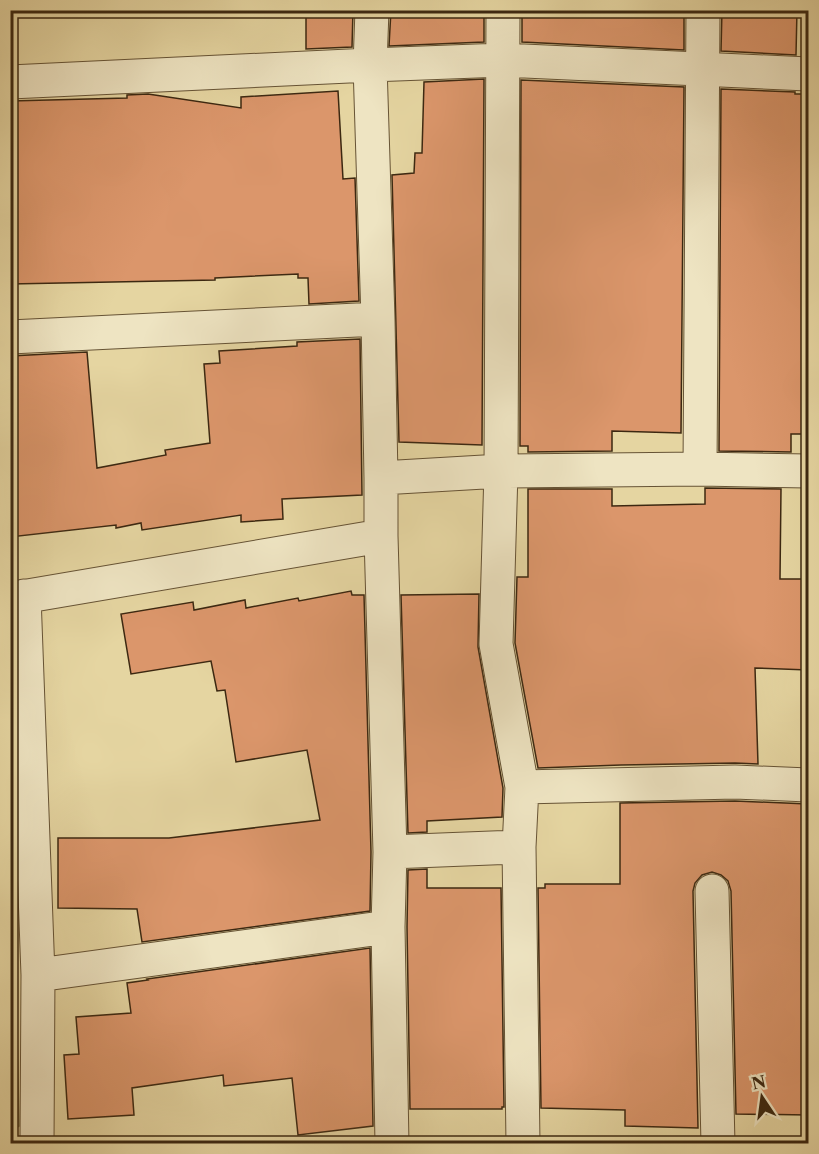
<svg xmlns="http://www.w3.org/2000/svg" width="819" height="1154" font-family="'Libre Caslon Text',serif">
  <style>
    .park { fill: url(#park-dots); stroke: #78724a; stroke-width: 1.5 }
    .building { fill: #db966b; stroke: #3c2811; stroke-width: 1.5 }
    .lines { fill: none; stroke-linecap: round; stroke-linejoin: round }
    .minor-casing { stroke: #665335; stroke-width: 35 }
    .minor { stroke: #eee4c2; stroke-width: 33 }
  </style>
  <defs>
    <pattern id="park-dots" width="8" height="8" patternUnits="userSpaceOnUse" patternTransform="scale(1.5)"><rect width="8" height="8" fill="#b5bd84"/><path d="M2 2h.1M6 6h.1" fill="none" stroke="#949a6b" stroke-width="1.8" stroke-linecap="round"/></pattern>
  </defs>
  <rect width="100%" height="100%" fill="#e5d5a1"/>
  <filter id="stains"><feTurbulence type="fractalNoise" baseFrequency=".00333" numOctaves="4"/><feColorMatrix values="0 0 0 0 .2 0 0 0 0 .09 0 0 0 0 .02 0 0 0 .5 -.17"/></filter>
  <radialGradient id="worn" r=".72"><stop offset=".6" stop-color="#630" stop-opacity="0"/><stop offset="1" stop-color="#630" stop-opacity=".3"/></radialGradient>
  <!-- park -->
  <path class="park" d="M10 676 19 1126 11 1131H10Z"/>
  <!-- building -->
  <path class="building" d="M306 10H353L352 47 306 49Z
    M391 10H484V42L389 46Z
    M522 10H684V50L522 42Z
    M722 10H797L796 55 721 51Z
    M484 79 482 445 399 442 392 175 414 173 415 153H422L424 82Z
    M521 80 684 87 681 433 612 431V451L528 452V446H520Z
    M721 89 795 92V94H808V434H791V452L719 451Z
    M338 91 343 179 355 178 359 301 309 304 308 278H298V274L215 278V280L10 284V101L127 98V95L148 94 241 108V97Z
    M360 339 362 495 282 499 283 519 241 522V515L142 530 141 523 116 528V525L10 537V356L87 352 97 468 166 455 165 450 210 443 204 364 220 363 219 351 297 346V342Z
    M705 488 781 489 780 579H808V670L755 668 758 764 735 763 621 765 538 768 515 643 517 577H528V489H612V506L705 504Z
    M351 591 352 595H364L371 852 370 911 142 942 137 909 58 908V838H169L320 820 307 750 236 762 225 690 217 691 211 661 131 674 121 614 193 602 194 610 245 600 246 608 298 598 299 601Z
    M479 594 478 647 503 788 502 817 427 821V832L408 833 401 595Z
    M735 801 808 804V1115L736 1114 731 891 728 881 721 875 712 872 702 875 695 883 693 891 698 1128 625 1126V1110L541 1108 538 888H545V884H620V803Z
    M427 869V888H501L504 1107H502V1109H410L407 927 408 870Z
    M370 948 373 1126 298 1135 292 1078 224 1086 223 1075 132 1088 134 1115 68 1119 64 1055 79 1054 76 1017 131 1013 127 983 148 980 147 979Z"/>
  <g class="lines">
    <!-- minor casing -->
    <g class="minor-casing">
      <path id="minor" d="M372 10 370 65 378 319 381 478V536L390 852 388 927 392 1144
        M503 10 501 471 496 644 522 787 519 847 523 1144
        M10 82 370 65 503 60 808 74
        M10 337 378 319
        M700 469 703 10
        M381 478 501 471 700 469 808 471
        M24 596 38 975 37 1144
        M10 599 381 536
        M522 787 735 782 808 785
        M390 852 519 847
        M712 891 718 1144
        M38 975 388 927"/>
    </g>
    <!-- minor -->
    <use href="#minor" class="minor"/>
  </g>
  <!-- margin -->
  <rect width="819" height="1154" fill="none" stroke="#e5d5a1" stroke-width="36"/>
  <rect x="12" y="12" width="795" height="1130" fill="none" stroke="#3c2811" stroke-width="3"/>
  <rect x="18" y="18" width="783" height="1118" fill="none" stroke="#3c2811" stroke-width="1.5"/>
  <!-- north arrow -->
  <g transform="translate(762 1097) rotate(347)" stroke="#eee4c2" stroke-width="4.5" paint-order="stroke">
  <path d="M0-4.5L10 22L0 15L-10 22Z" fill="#3c2811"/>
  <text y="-9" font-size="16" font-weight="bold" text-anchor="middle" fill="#3c2811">N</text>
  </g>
  <rect width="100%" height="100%" filter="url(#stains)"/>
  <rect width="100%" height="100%" fill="url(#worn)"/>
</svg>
